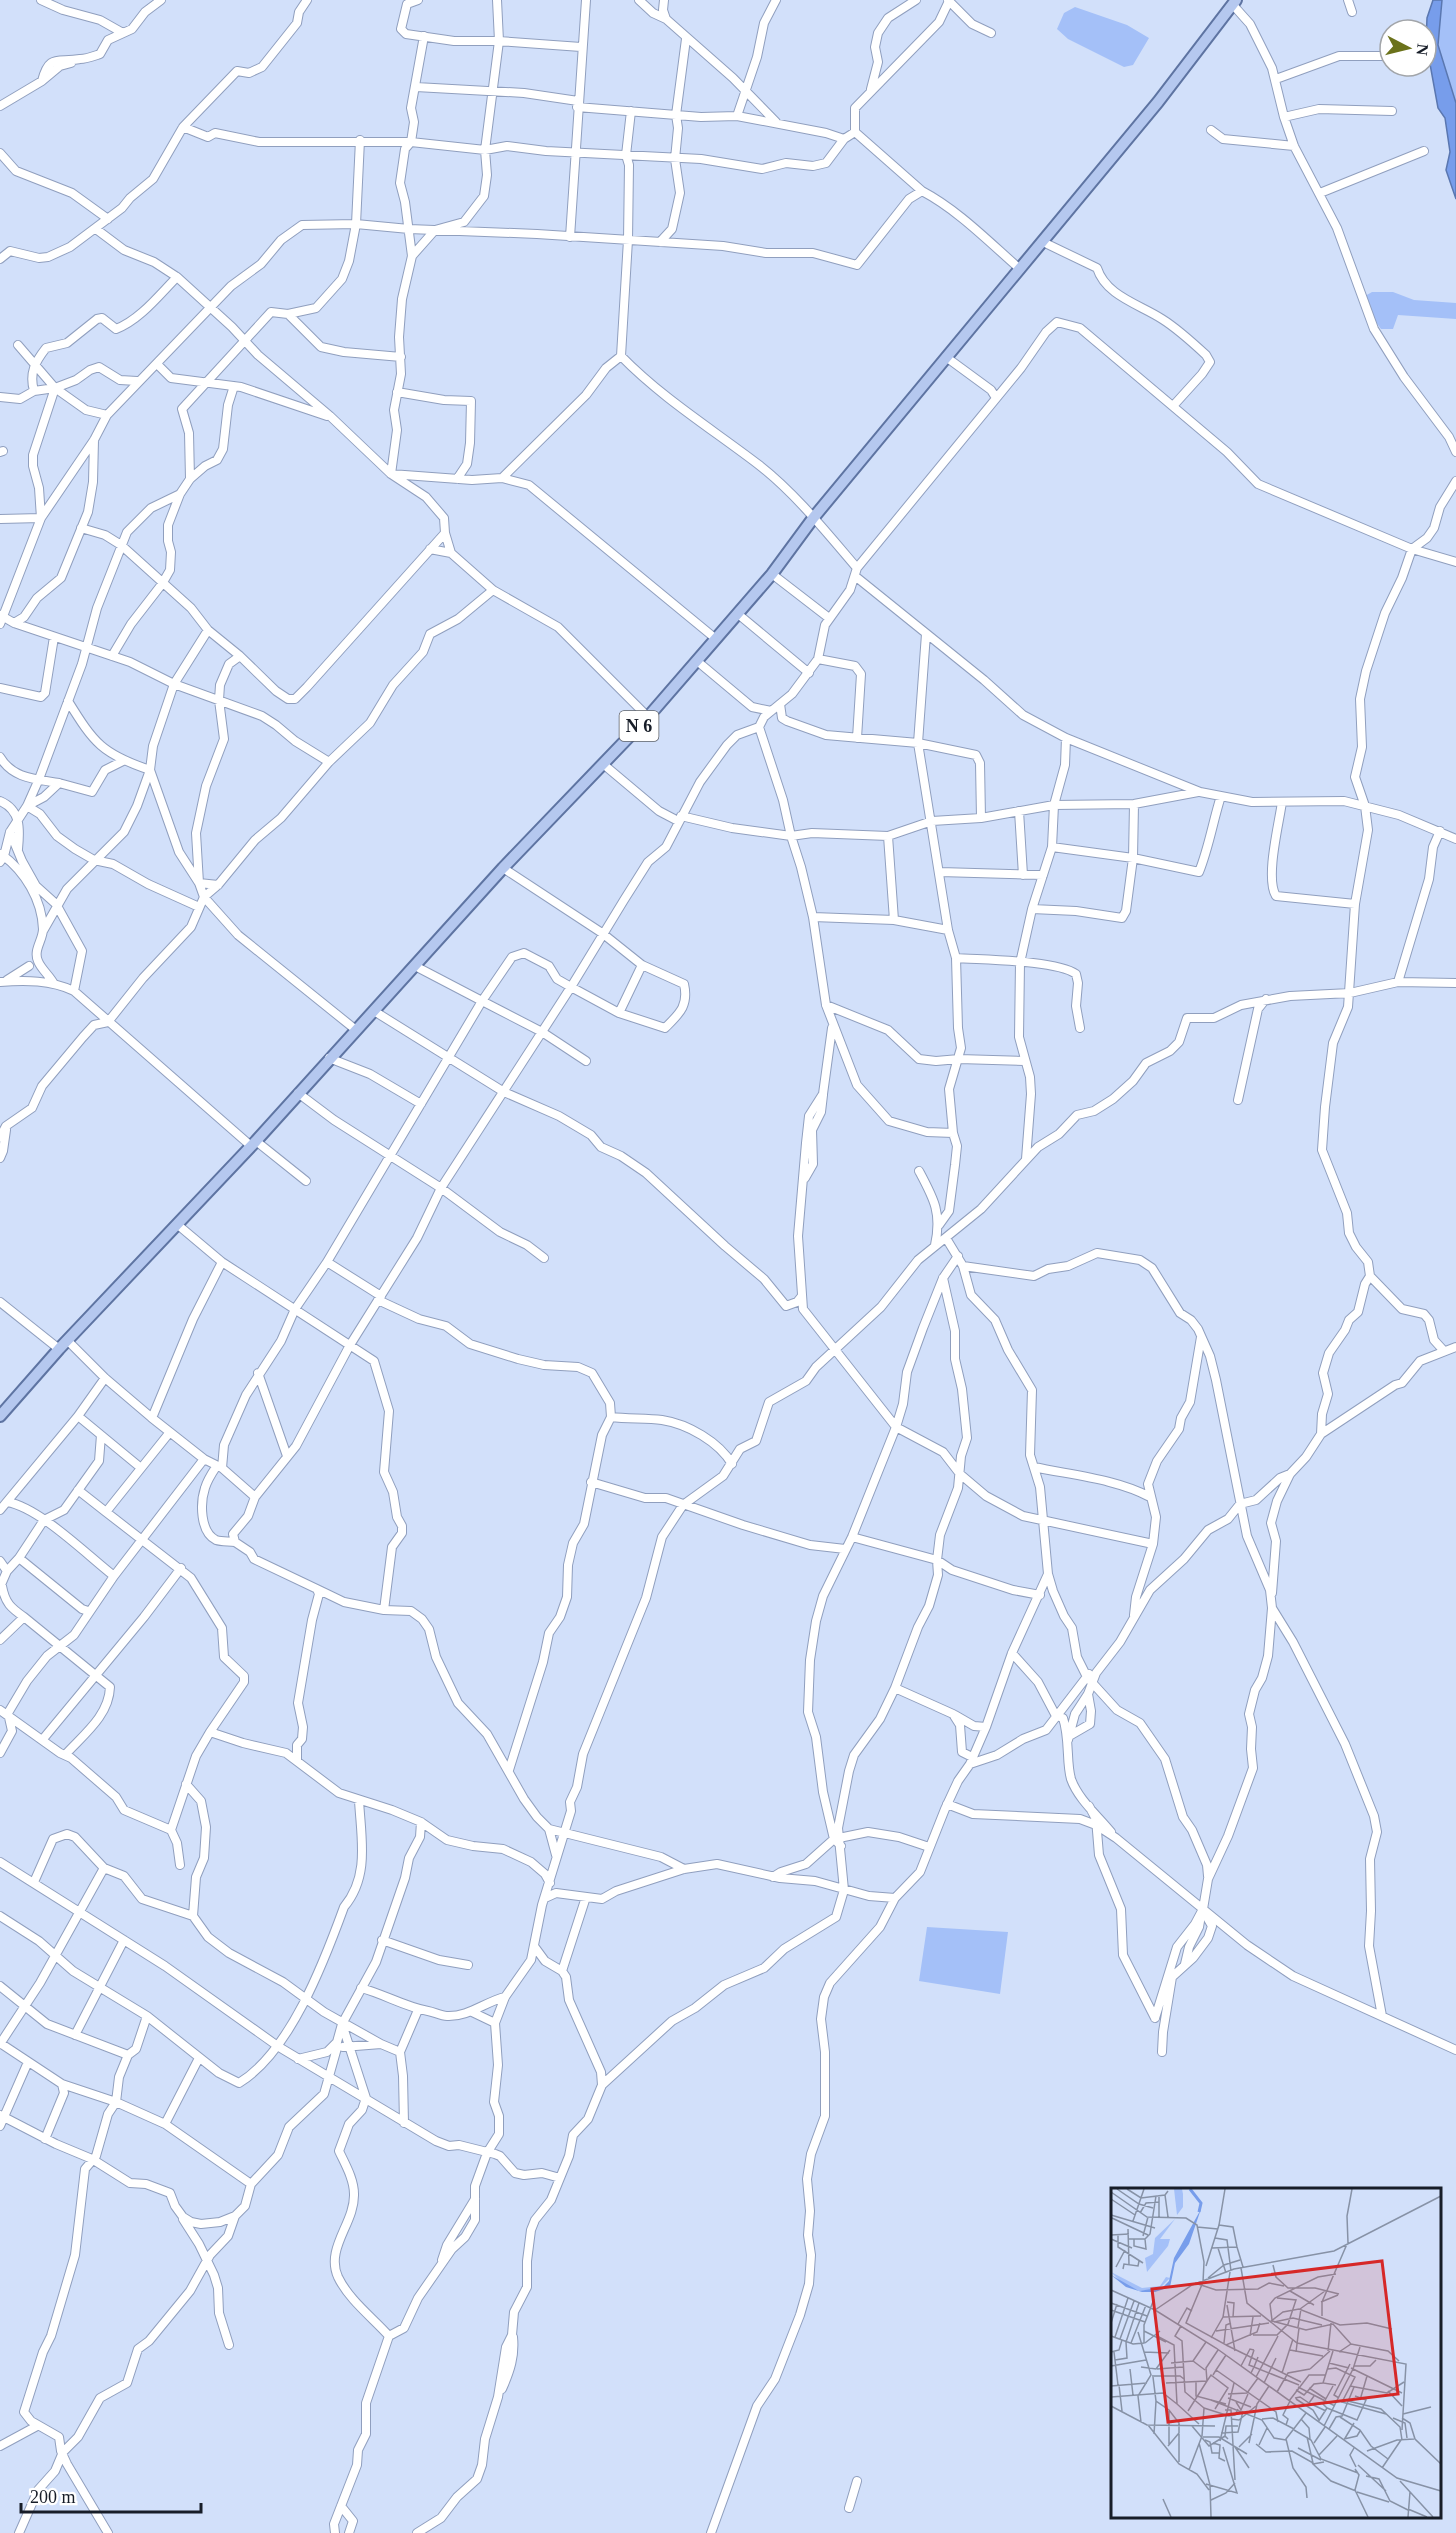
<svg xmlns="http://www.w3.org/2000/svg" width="1456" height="2533" font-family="Georgia,serif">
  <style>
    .green { fill: #a4c0f8 }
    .water { fill: #779deb; stroke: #5a77b0; stroke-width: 1.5 }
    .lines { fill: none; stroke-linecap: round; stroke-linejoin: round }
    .minor-casing { stroke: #909fbe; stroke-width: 10 }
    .major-casing { stroke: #5e74a2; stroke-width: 14 }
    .minor { stroke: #fff; stroke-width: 8 }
    .major { stroke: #b5c8ef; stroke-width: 10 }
    .labels { text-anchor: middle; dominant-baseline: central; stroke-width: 6; stroke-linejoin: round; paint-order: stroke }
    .shield { fill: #fff; stroke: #5d6168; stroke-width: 1.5 }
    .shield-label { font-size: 18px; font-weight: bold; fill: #171d28 }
    .inset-river { fill: none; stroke: #779deb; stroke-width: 3 }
    .inset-road { fill: none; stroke: #8792a6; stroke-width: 1.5 }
    .view { fill: #d62828; fill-opacity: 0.15; stroke: #d62828; stroke-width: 3 }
    .inset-edge { fill: none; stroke: #171d28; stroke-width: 3 }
  </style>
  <rect width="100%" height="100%" fill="#d2e0fa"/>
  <!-- green -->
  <path class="green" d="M1442 0H1456V103L1438 45Z
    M1075 7 1127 25 1149 38 1133 65 1124 67 1068 39 1057 29 1064 13Z
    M1372 292H1393L1414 300 1456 303V319L1398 315 1393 329H1381L1373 318 1365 296Z
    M927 1927 1008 1932 1000 1994 919 1981Z"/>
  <!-- water -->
  <path class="water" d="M1433 0H1442L1438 45 1456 103V199L1446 170 1450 152 1445 118 1438 108 1426 42 1427 18Z"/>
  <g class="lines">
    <!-- minor casing -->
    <g class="minor-casing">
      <path id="minor" d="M41 0 63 10 100 20 123 33
        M418 0 407 4 401 29 406 34 454 41H499L581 47
        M639 0 653 13 666 19 733 78 776 122
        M664 0 663 10 666 19
        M948 0 972 24 991 33
        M1348 0 1352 12
        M1233 5 1250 24 1272 68 1284 117 1294 146 1337 228 1374 329 1404 377 1449 437 1456 452
        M1276 79 1339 56H1383
        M42 81 60 66 71 63
        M416 87 524 93 578 101
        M871 89 878 62 875 47 878 33 888 18 916 0
        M0 106 42 81C49 53 58 63 80 59 87 59 94 56 100 54L108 40 132 29 145 12 161 0
        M577 107 701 117 737 116 826 133 844 139
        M737 116 757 57 764 23 776 0
        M1284 117 1319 109 1392 111
        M183 127 237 71 249 73 262 67 297 23 299 12 307 0
        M1211 130 1223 139 1294 146
        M855 132 922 191
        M0 153 16 171 72 193 108 219
        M1320 193 1424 151
        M96 229 124 250 154 262 177 277 232 327 258 355 330 416 391 474 472 480 502 478 529 485 716 639
        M570 237 586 0
        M660 242 672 229 680 193 675 159 678 128 676 115 686 39
        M1043 242 1097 268C1106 296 1139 304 1162 319 1178 329 1192 342 1206 355L1210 362 1202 374 1173 406
        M412 256 435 230 464 222 484 196 487 175 485 150 499 41 497 0
        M0 259 10 251 39 258 48 257 70 247 122 208 130 198 153 179 183 127 208 137 215 133 259 142H411L485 150 507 146 546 151 701 159 762 169 786 163 813 166 826 163 844 139 855 132V108L939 22 949 1
        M288 314 316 308 342 279 349 261 356 224 360 140
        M18 345 55 388
        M621 356C662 398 712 429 759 465 796 494 827 533 857 568
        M946 357 991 390 996 398
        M157 364 171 378 241 387 327 416
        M34 391C29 373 35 362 46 348L67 343 97 319 102 318 116 329C140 320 160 294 177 277
        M397 392 444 400 471 401 470 443 467 464 457 479
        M0 397 20 399 34 391 55 388 86 410 107 415 231 286 261 264 281 240 302 225 356 224 409 229 537 234 723 246 766 253H813L857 265 909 199 922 191C958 210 989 242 1020 269
        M0 452 3 451
        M502 478 586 395 606 368 621 356 628 240 629 165 626 155 631 111
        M190 479 189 433 182 409 271 312 288 314 321 347 344 352 401 357
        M41 518 39 488 33 466V455L55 388 76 380 90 370 99 367 120 380 137 381
        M0 519 41 518
        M81 528 105 535 121 545 191 608 208 630 240 656 276 691 288 699H295L307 687 445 533 444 518 426 497 391 474 397 430 394 410 401 374 399 337 402 299 412 256 405 202 400 183 405 149 411 142 414 122 411 108 424 36
        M430 549 451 553 445 533
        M772 574 829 618
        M855 576 984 680 1023 715 1066 738 1200 792 1252 802 1344 801 1399 815 1456 839
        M493 590 558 627 648 717
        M738 614 809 673
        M0 615 14 623 130 662 174 684 262 716 276 725 295 741 329 762
        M14 623 24 617 37 598 61 578 88 512 93 482 94 440
        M0 624 41 518 94 440 107 415
        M926 634 918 743 948 930 956 958 958 1028 961 1048 949 1089 953 1133 957 1146 955 1165 949 1211 939 1225
        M112 656 131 624 162 584 170 570 171 552 168 541V525L180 494 190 479 205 466 217 460 223 449 228 405 234 386
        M240 656 229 664 220 685 219 700 224 739 206 786 196 833 199 883 204 897 238 935 356 1030
        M818 659 855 666 861 674 857 738
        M697 661 752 707 771 711
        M0 688 41 697 45 693 54 637
        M68 701C94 743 102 754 150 770
        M780 704 782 718 787 721 826 735 918 743 976 755 980 763 981 818
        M0 757C13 779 36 779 59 783
        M603 764 659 811 678 821
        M150 770 179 852 199 883 218 885
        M0 801C21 810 20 829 18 849
        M1282 802C1279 824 1265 878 1276 896L1355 904
        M27 806 40 814 57 836 75 849 94 860 113 864 148 884 199 907
        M27 806 44 797 59 783 92 792 105 770 123 761
        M1019 811 1023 875
        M681 816 732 828 791 836 812 833 888 836 932 821 981 818 1054 805 1134 804 1198 792
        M10 832 22 861 36 886 56 904 82 951 74 991
        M888 836 894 920
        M1052 847 1133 858 1199 872C1209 847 1213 821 1221 796
        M1 854C25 871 42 900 43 929 43 940 33 950 38 961 41 969 50 976 54 984
        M0 862 4 856 10 832 27 806 39 779 82 664 97 608 127 532 151 508 180 494
        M503 868 602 933 642 965 684 984C689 1006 679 1014 665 1028L619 1013 571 987 557 979 549 966 524 953 512 957 482 1001 542 1032 586 1061
        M940 872 1043 875
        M1032 909 1076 911 1122 918 1126 911 1133 858 1134 804
        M813 917 894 920 948 930
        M43 931 67 889 124 832 137 806 150 770 153 746 174 684 208 630
        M956 958C983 960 1056 960 1076 974L1078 983 1076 1006 1080 1028
        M7 980 29 966
        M0 982C25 980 51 980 74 991L251 1146
        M1398 982 1429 879 1433 847 1440 831
        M826 1005 888 1030 919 1059 936 1061 959 1059 1024 1061
        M374 1011 504 1092 559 1116 591 1135 601 1147 621 1156 646 1173 725 1246 764 1279 786 1306 797 1302 801 1297
        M619 1013 642 965
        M832 1028 823 1094 809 1116 806 1143 798 1236 803 1309 896 1427 943 1452 960 1474 986 1496 1023 1516 1153 1544 1156 1517 1148 1484 1157 1461 1179 1429 1181 1418 1190 1402 1201 1337
        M329 1058 370 1074 421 1104
        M298 1093 334 1120 441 1188 500 1232 527 1245 544 1258
        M1238 1100 1258 1009 1266 999
        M953 1133 927 1132 889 1121 857 1085 826 1005 813 917 801 867 791 836 783 800 759 727 764 717 792 694 818 659 825 625 850 590 857 568 1021 368 1046 332 1057 322 1080 328 1227 452 1258 484 1412 549 1456 562
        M0 1137 6 1126 32 1108 42 1086 83 1037 94 1025 108 1022 143 978 191 927 204 897 218 885 255 840 281 818 329 762 370 723 393 685 423 652 430 634 458 619 493 590 451 553
        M256 1141 306 1181
        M0 1158 3 1151 6 1130
        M1026 1159 1031 1094 1030 1077 1019 1037 1020 963 1032 909 1052 847 1054 805 1065 765 1066 738
        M919 1171C934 1199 942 1213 935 1245
        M805 1178 813 1164 812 1130 821 1112 823 1095
        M178 1225 222 1262 374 1361 389 1411 384 1472 393 1492 397 1517 402 1526V1533L392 1547 384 1610
        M327 1262 381 1296
        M963 1266 1034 1276 1048 1269 1068 1266 1097 1253 1140 1260 1152 1268 1180 1313 1191 1320 1198 1329 1210 1356 1216 1380 1247 1536 1270 1590 1272 1608 1293 1642 1345 1744 1374 1816 1377 1832 1370 1859 1371 1911 1369 1946 1382 2016
        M1370 1276 1402 1309 1424 1314 1429 1320 1434 1340 1444 1351
        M378 1300 419 1319 446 1326 470 1344 518 1359 544 1365 578 1367 592 1373 610 1403 611 1417 602 1435 584 1524 573 1543 568 1565 567 1597 560 1617 549 1633 543 1662 509 1770
        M0 1302 59 1349
        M68 1341 105 1378 152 1418 204 1459 222 1468 255 1497
        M258 1373 287 1456
        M611 1417C628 1419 646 1418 662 1420 688 1424 719 1442 732 1464
        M152 1418 193 1319 222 1262
        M170 1432 106 1512 191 1578 222 1628 224 1657 244 1676V1682L210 1732
        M1321 1434 1322 1414 1328 1394 1323 1373 1329 1353 1345 1330 1349 1320 1358 1312 1365 1284 1370 1276 1368 1262 1356 1247 1349 1233 1347 1213 1322 1150 1325 1107 1333 1043 1348 1007 1355 904 1368 830 1365 806 1355 777 1362 747 1360 699 1366 671 1385 613 1402 578 1412 549 1427 538 1434 528 1440 507 1456 481
        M101 1435 141 1468
        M216 1467C212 1473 207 1481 205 1488 200 1503 200 1532 216 1540 222 1542 229 1541 235 1542
        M1034 1467C1071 1475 1117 1479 1150 1497
        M222 1468 224 1445 246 1395 281 1341 295 1309 327 1262 482 1001 415 966
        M591 1482 645 1498H666L743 1525 810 1545 845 1549
        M78 1490 106 1512
        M7 1502C39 1507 87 1555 114 1576
        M0 1510 78 1416
        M852 1537 937 1560 952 1570 1013 1590 1040 1595
        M0 1561 7 1571
        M1048 1574 1053 1591 1064 1616 1072 1628 1077 1657 1087 1677 1117 1710 1140 1723 1165 1759 1183 1817 1192 1830 1207 1865 1208 1876
        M2 1586C5 1603 11 1608 24 1617
        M0 1587 7 1571 19 1558
        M317 1589 344 1602 384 1610 411 1611 422 1619 429 1629 436 1657 458 1703 487 1734 524 1799 537 1817 549 1829 556 1855
        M1272 1593 1276 1541 1271 1523 1277 1501 1290 1474 1306 1457 1321 1434 1395 1385 1402 1383 1420 1361 1456 1347
        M88 1611 82 1609 19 1558 44 1520 64 1510 99 1461 101 1435 78 1416 105 1378
        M1134 1615 1136 1597 1153 1544
        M0 1640 24 1617 110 1687C109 1716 83 1735 65 1755
        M1012 1653 1038 1682 1056 1716 1063 1718C1070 1739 1066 1762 1071 1779 1078 1799 1098 1816 1111 1832
        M895 1688 953 1714 960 1725 962 1752 972 1757
        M0 1710 60 1753 71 1758 116 1797 124 1810 171 1830
        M955 1715 974 1726 986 1727
        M1071 1735 1090 1724 1091 1711 1088 1694
        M43 1739 144 1617 181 1568
        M1068 1740 1075 1714 1088 1694 1096 1673 1120 1642 1150 1590 1184 1559 1208 1530 1228 1519 1240 1504 1256 1500 1280 1478 1290 1474
        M0 1753 12 1731 8 1713 27 1681 47 1656 74 1635 114 1576 204 1459
        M297 1760V1745L302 1739 303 1727 298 1703 312 1620 319 1594 317 1589 254 1559 250 1552 235 1542 233 1534 248 1516 255 1497 296 1446 350 1345 417 1238 441 1188 571 987 624 900 648 862 666 847 700 782 727 745 737 735 759 727
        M970 1764 997 1755 1023 1739 1046 1730 1089 1674
        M186 1784 201 1801 206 1827 204 1858 196 1877 193 1916
        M947 1804 973 1814 1080 1819 1096 1825 1116 1838 1247 1945 1293 1976 1456 2050
        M1089 1806 1096 1819 1099 1855 1121 1909 1123 1955 1155 2018
        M549 1829 661 1857 684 1869
        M841 1846 834 1839 823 1792 816 1737 808 1712 810 1660 816 1621 823 1596 852 1537 896 1427 903 1404 907 1372 923 1328 943 1278 958 1256
        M0 1862 165 1966 279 2047 436 2141 449 2146 459 2145 495 2154 500 2156 515 2173 524 2175 542 2173 560 2178
        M180 1865 177 1843 171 1830 196 1756 210 1732 243 1743 286 1753 339 1793 392 1810 421 1822 447 1840 473 1846 503 1849 531 1862 545 1874 550 1883
        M773 1877 781 1872 806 1864 834 1839 868 1832 899 1837 929 1847
        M34 1882 53 1839 67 1834 75 1837 104 1868 124 1876 142 1899 193 1916 208 1937 229 1953 283 1982 324 2012 381 2044
        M545 1898 556 1893 602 1899 616 1891 684 1869 717 1864 780 1878 815 1881 869 1896 895 1898
        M0 1916 39 1941 73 1971 147 2016 219 2073 239 2083C290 2052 324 1962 344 1907 370 1876 361 1838 359 1800
        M382 1940 439 1960 468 1965
        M1185 1964 1189 1947 1199 1927 1200 1921
        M562 1971 586 1897
        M0 1986 47 2024 128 2055
        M361 1988C384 1994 405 2007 428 2011 434 2012 441 2016 447 2016 468 2017 485 2002 505 1997
        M472 2012 495 2023
        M1155 2018 1177 1947 1195 1924 1203 1909 1208 1879 1228 1836 1253 1768 1251 1749 1252 1727 1249 1714 1255 1690 1262 1678 1268 1656 1272 1608
        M342 2024 366 2098 362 2110 349 2124 339 2151C345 2164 354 2179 354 2194 355 2223 325 2248 338 2277 349 2300 373 2318 389 2336
        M75 2035 124 1940
        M0 2043 62 2084 116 2102 165 2124
        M0 2044 40 1983 104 1868
        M343 2047 381 2044 400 2052
        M1162 2052 1163 2032 1172 1977 1193 1958 1208 1938 1212 1926 1204 1912
        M199 2058 165 2124 251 2184
        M298 2059 327 2052 337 2042 342 2024 376 1962 405 1878 409 1858 420 1837 421 1822
        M602 2085 672 2021 695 2008 724 1985 764 1968 784 1949 836 1917 844 1890 838 1828 849 1771 854 1755 880 1719 895 1688 918 1627 929 1606 938 1575 937 1560 940 1535 958 1488 961 1456 967 1438 962 1389 955 1359V1331L943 1278
        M0 2115 56 2144 92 2159 130 2183 146 2184 170 2193 175 2206 183 2217 191 2222 201 2224 220 2222 235 2216 245 2206 251 2184 278 2155 289 2127 324 2094 337 2048
        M404 2123 403 2076 400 2052 418 2010
        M0 2126 28 2062
        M45 2139 64 2093 62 2084
        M183 2219 199 2244 214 2275 218 2288 219 2313 229 2345
        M442 2260 447 2245 475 2199
        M502 2389C510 2371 515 2356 513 2337
        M0 2446 37 2426
        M341 2506 353 2521 349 2533
        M849 2508 857 2481
        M19 2533 38 2490 55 2471 63 2452 78 2437 100 2398 127 2383 138 2349 149 2341 190 2291 210 2255 228 2236 235 2216
        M108 2533 67 2464 61 2451 59 2437 31 2421 24 2412 43 2352 51 2336 75 2255 85 2169 96 2156 108 2114 116 2102 119 2077 128 2055 136 2049 147 2016
        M335 2533 334 2524 357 2465 358 2450 366 2434V2403L389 2336 404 2328 418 2298 452 2249 465 2237 475 2220V2186L487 2153 499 2134V2116L494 2102 498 2065 495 2023 505 1997 531 1960 542 1905 571 1811 570 1802 577 1787 583 1754 646 1598 662 1537 683 1505 723 1476 740 1449 756 1441 769 1402 806 1381 816 1367 881 1307 918 1260 981 1209 1038 1147 1059 1134 1077 1115 1094 1111 1113 1099 1133 1081 1146 1063 1170 1051 1179 1042 1187 1018H1214L1241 1005 1290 996 1350 993 1398 982 1456 983
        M417 2533 441 2518 457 2497 477 2479 482 2465 485 2439 498 2397 506 2347 512 2335 514 2312 527 2287V2261L531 2230 535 2220 551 2200 569 2156 573 2135 588 2119 602 2085 601 2072 569 2000 566 1977 562 1971 545 1961 534 1946
        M711 2533 757 2406 775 2379 800 2315 809 2284 811 2255 808 2235 810 2211 807 2179 811 2154 825 2116V2052L821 2019 824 1997 830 1983 880 1927 895 1898 920 1872 945 1809 958 1781 970 1764 986 1727 1012 1653 1048 1574 1040 1487 1030 1455 1032 1390 1008 1350 995 1320 971 1295 963 1266 946 1238"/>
    </g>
    <!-- major casing -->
    <g class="major-casing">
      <path id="major" d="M0 1416 59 1349 256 1141 503 868 648 717 772 574 814 517 1158 102 1236 0"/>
    </g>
    <!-- minor -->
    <use href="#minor" class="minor"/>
    <!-- major -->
    <use href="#major" class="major"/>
  </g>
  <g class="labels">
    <!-- shield labels -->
    <rect class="shield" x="619.5" y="711" width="39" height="30" rx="4.5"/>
    <g class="shield-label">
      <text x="639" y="726">N 6</text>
    </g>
  </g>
  <!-- overview -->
  <g transform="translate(1111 2188)">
    <rect width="330" height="330" fill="#d2e0fa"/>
    <path d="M63 1H71L72 6V19L66 27ZM64 31 49 51H59L57 58 36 84 34 70 42 66 44 50ZM0 84 31 100 49 98 55 89 59 90 48 101 28 103 11 95Z" fill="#a4c0f8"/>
    <path d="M90 21 78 56 64 75 59 99 44 104H31L15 99 0 87 28 103 52 99 58 93 63 70Z" fill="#779deb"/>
    <path class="inset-river" d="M79 1 90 15 88 24"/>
    <path class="inset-road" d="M6 1 28 16 42 20M16 1 30 10 54 7 57 3M0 4 36 29 75 30 86 37 93 74 92 94 75 135 115 157 146 144 149 135M48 7V29M54 7 57 29M0 11 24 27M29 25 35 15 48 14M0 27 44 40M1 30 37 47M22 33 33 1M108 37 122 39 126 59M86 39 107 41M17 41 18 77M0 47 18 46M7 47V59L32 75M32 48 37 29M104 50 116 52 120 83M0 51 21 60M18 51H34L39 46 45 8M23 51V58L35 61 34 51M237 55 236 28 241 1M101 60 126 59 132 79M107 60 115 85M162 77 165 89 177 100H204L228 106M95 78 108 37 114 1M5 79 14 62M130 80 136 115 186 155 295 176 291 242M12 81 13 76 27 78 28 73M97 90 113 77 129 72M84 95 105 102 147 101 158 95 173 98M0 102 44 122 105 160 286 290 330 303M179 103 203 117M116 114 123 115 122 129M210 114 227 107M0 115 36 128M116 117 124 163M189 121 214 103M0 122 34 134M44 122 81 97 123 81 223 63 330 8M211 128V114L236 56M112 129 150 128M161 132 159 116 164 110 207 89 225 86M161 133 195 142 222 136 240 156M159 134 172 124 188 121 229 137 256 135 281 141M163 134 182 130 211 137M0 135 6 116M67 136 76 120 81 123M70 138 64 148 71 153 74 204 93 220 91 248 78 282M187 139 190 121M33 143 55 154M105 143 158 135M27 144 40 187 27 208 30 234M142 147H166L177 136 185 112 166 110M0 148 22 156 33 155V137L43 111M46 148 63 157 66 216 88 236M139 148 142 129M4 149 17 110M100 150 112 129 119 84M9 151 23 113M20 155 35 117M34 155 49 143M113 155 115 137 120 135M115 157 190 194M143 162 138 177 143 179 147 169M179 162 212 168M217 163 220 135M222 163 212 195 225 197M0 164 8 162 11 152M3 164 7 197M33 164 58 165M185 164 188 140M228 164 240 156 277 163 288 173M4 172 16 170 15 154 28 115M82 173 95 154M60 175 82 173 94 182M218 175 238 180M0 178 35 172M130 178 139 161 143 162M243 178H259L265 172M30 179 45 181 59 162M240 180 291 205M19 181 22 207M46 181 72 179M199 181 219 163M217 181 225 180 244 189 231 214 275 226M105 182 115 167M140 185 143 179 188 197M171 185 182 151M102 187 105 182 165 224 167 234M41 188H69L73 191M42 189 45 213 58 222 68 235V245L57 258M145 189 167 148M85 193V208L115 216M55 195 96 193 100 187 117 200 104 221M153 195 165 170M8 197 11 223M0 198 36 195M239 198 276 205 293 194M187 199 224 218M198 200 215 211M185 202 193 207 203 196 212 195M277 203 291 218M166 204 177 185 199 181M117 206 136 205 147 190M0 209 52 205 66 216M117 210 140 219M184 210 189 209 198 215 203 208M228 210 223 207 239 176M185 211 202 222 208 232M100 212 151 232 163 250 175 252M249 212 256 188M178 213 198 187H214M237 213 270 221 289 239 291 252M125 214 130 222 137 206M198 215 215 223M0 218 36 237 104 238M93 220 118 228 124 227 127 221M216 220 246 232 255 212 244 208M114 222H120L124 292M77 223 96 193 95 180 107 162M195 225 175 251 182 280 195 299 196 310M292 226 320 219M229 229 249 242 260 258 277 271M282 230 294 235 296 250M291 230 299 235 304 251 330 276M120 231 128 232 145 218M151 231 162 230 183 241M190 231 198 240 199 251M207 234 216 220 212 216 222 198M37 237 68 276 86 286 98 302M175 237 177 231 172 227 179 213M81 238 98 258 114 248M213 238 242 181 249 159M218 241 225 229 231 228 243 199M183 242 200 252 210 271 247 285M110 245 127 244 132 223M43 246 45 213M92 249H108L136 266M117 251 114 248 115 238H127M233 251 246 248 249 243M94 252 99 254 101 265H108M233 252 243 235M109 253 123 195M88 255 99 297 100 329M102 255 109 257 108 270 114 273M138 255 146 216 158 198M203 255 214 239M58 256V223M145 256 155 264 181 263 202 275 196 249M148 257 156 240M124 259 138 280M128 259 141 246M187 260 210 272M243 260 239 267 245 279M256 263 286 252 303 251M208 267 226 248M68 274V246M213 274 202 276 220 293 245 303M247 277 275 303M271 280 290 252M244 281 248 287 244 302 257 329M255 288 268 291 279 313 297 322M289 293 322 329M95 296 126 305 112 259M246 304 278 314M52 311 60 329M100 312 115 305 124 295M297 321 316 329M297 329 299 304"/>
    <path class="view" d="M271 73 287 206 57 234 41 101Z"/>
    <rect width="330" height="330" class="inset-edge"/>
  </g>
  <!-- north arrow -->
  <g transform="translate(1408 48) rotate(97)"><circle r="28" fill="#ffffff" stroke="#a2a5a9" stroke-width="1.5"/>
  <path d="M0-4.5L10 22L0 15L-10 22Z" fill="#6b721a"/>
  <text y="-9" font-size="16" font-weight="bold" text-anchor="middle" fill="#171d28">N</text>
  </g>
  <!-- scale -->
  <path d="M21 2503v9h180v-9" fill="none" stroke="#171d28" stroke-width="3"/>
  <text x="30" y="2503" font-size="18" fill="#171d28" stroke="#ffffff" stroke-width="4.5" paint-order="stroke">200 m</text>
</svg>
